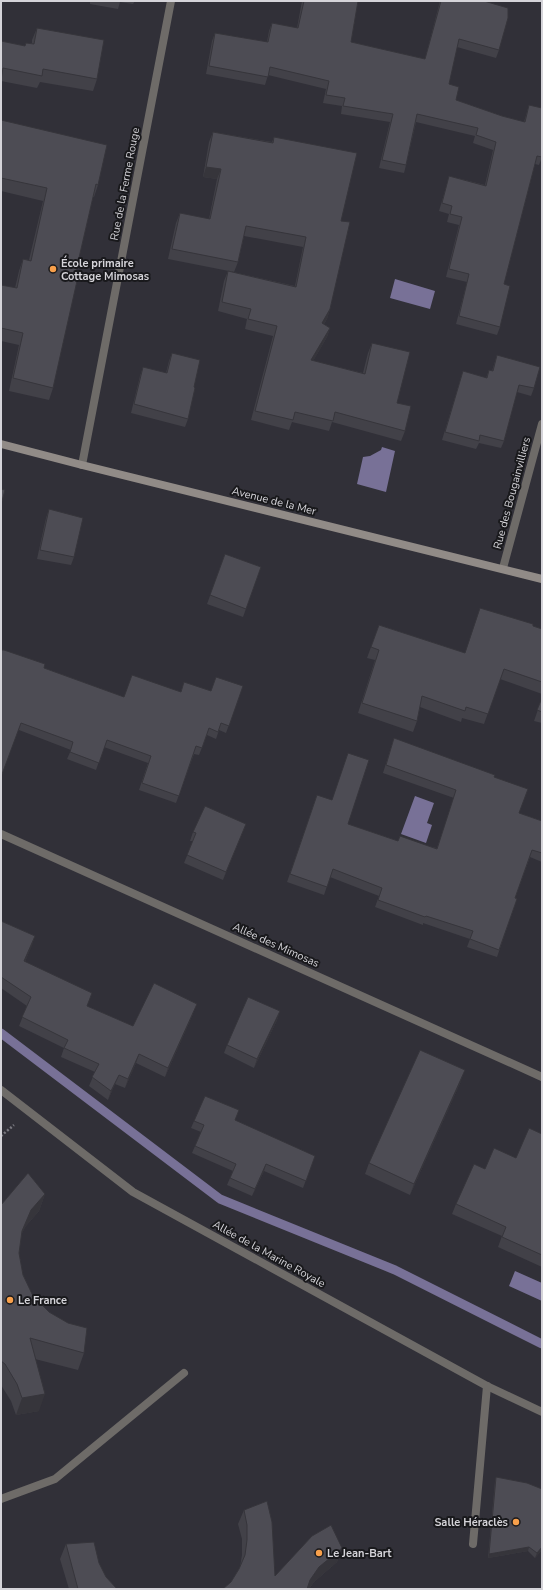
<svg xmlns="http://www.w3.org/2000/svg" width="543" height="1590" font-family="'Nunito Sans',sans-serif">
  <style>
    .water { fill: #787197 }
    .lines { fill: none; stroke-linecap: round; stroke-linejoin: round }
    .stream { stroke: #787197; stroke-width: 9 }
    .path { stroke: #7a7980; stroke-width: 2.5; stroke-dasharray: 2 2; stroke-linecap: butt }
    .lane { stroke: #6e6b68; stroke-width: 8 }
    .street { stroke: #6e6b68; stroke-width: 8 }
    .secondary { stroke: #918b87; stroke-width: 8 }
    .wall { fill: #424148 }
    .shaded-wall { fill: #36353b }
    .building { fill: #4d4c54; stroke: #36353b }
    .poi-dot { fill: #f8a04b; stroke: #19191c; stroke-width: 1.5 }
    .labels { text-anchor: middle; dominant-baseline: central; stroke-width: 4; stroke-linejoin: round; paint-order: stroke }
    .street-label { font-size: 11px; fill: #d5d4d9; stroke: #19191c }
    .poi-label { font-size: 11px; font-weight: bold; fill: #d5d4d9; stroke: #19191c; text-anchor: start }
  </style>
  <rect width="100%" height="100%" fill="#313038"/>
  <!-- water -->
  <path class="water" d="M395 279 435 291 430 309 390 298Z
    M382 447 395 451 386 492 357 484 363 457 370 456 381 450Z
    M415 796 434 803 427 823 432 825 426 843 401 834Z
    M515 1271 542 1283V1301L509 1286Z"/>
  <g class="lines">
    <!-- stream -->
    <path class="stream" d="M1 1033 220 1199 395 1270 542 1344"/>
    <!-- path -->
    <path class="path" d="M1 1136 14 1125"/>
    <!-- lane -->
    <path class="lane" d="M1 1499 55 1479 184 1373
      M473 1544 487 1386"/>
    <!-- street -->
    <path class="street" d="M82 465 171 1
      M503 568 542 424
      M1 834 542 1077
      M1 1090 133 1192 487 1386 542 1412"/>
    <!-- secondary -->
    <path class="secondary" d="M1 444 82 465 542 579"/>
  </g>
  <!-- wall -->
  <path class="wall" d="M90 1H135L133 4 120 2 118 9 90 4Z
    M302 1H358L351 42 425 59 440 1H484L499 50 496 58 457 47 449 84 456 100 502 116 524 122 529 105 542 157 539 165 535 164 504 284 500 327 497 335 456 324 467 282 446 277 459 225 447 222 449 214 439 211 447 184 449 176 485 185 493 150 473 143 475 136 416 122 406 165 404 173 379 168 390 122 341 114 342 106 323 103 326 89 268 75 265 85 206 74 212 41 215 33 267 42 269 31 272 23 297 28Z
    M37 28 97 79 93 91 40 82 37 88 1 81V41L25 46 26 43H32V40Z
    M1 120 98 185 94 197H93L76 271 53 388 49 400 9 391 19 345 1 341V285L15 288 19 271 23 259 29 260 43 201 1 191Z
    M213 132 272 142 274 137 341 221 330 309 327 319 324 324 330 328 327 337 313 361 363 373 368 353 372 343 397 403 405 431 401 441 332 422 329 431 292 422 289 430 251 420 273 336 245 329 247 319 218 311 224 281 228 271 295 286 303 247 244 236 238 262 234 272 168 259 176 223 180 213 209 219 217 179 203 177 209 142Z
    M172 353 194 387 188 419 185 427 131 413 140 376 143 367 166 373 169 361Z
    M497 355 534 388 531 396 517 392 504 441 501 448 479 443 476 449 442 440 463 371 486 378 489 370 492 371Z
    M49 509 74 557 71 565 37 559 46 518Z
    M225 554 261 567 243 617 207 604Z
    M379 625 465 653 533 626 542 629V694L500 679 484 724 462 718 461 722 420 707 417 721 413 732 358 713 375 660 367 658Z
    M1 650 44 668 124 697 181 692 184 682 211 691 243 686 226 733 219 730 216 739 207 735 199 755 194 754 176 803 139 790 148 763 104 747 96 770 67 759 71 750 19 730Z
    M542 698V723L534 721Z
    M394 738 494 777 519 813 542 821V862L530 857 515 898 517 899 497 957 467 947 470 939 423 923V925L375 907 379 896 330 877 324 895 287 882 317 795 348 824 398 841 437 848 454 798 383 773Z
    M246 824 223 880 184 863 193 841H190L193 832Z
    M1 921 35 936 25 962 87 1006 133 1026 193 1014 165 1077 136 1063 125 1088 115 1084 108 1100 89 1086 95 1072 61 1057 64 1048 19 1026 27 1006 1 988Z
    M280 1011 277 1020 254 1068 224 1053 227 1045Z
    M461 1081 410 1195 365 1174 369 1163Z
    M194 1121H235L315 1156 303 1188 264 1171 252 1196 227 1185 233 1171 192 1153 201 1132 191 1128Z
    M542 1134V1267L498 1247 502 1236 452 1214 456 1204 485 1169 516 1158Z
    M45 1194 39 1211 25 1227 21 1235 19 1253 23 1275 33 1296 84 1353 78 1370 35 1359 39 1411 16 1415 11 1401 1 1385V1205Z
    M496 1477 542 1489V1550L535 1558 528 1551 488 1558 495 1481Z
    M244 1510 275 1576 342 1548 337 1562 314 1582 309 1589H223L231 1582 240 1567 242 1555V1539L238 1524Z
    M66 1544 99 1563 106 1577 117 1589H69L60 1559Z"/>
  <!-- shaded-wall -->
  <path class="shaded-wall" d="M206 167 221 169 217 179 203 177Z
    M330 309 327 319 318 333 322 323Z
    M330 328 327 337 308 370 311 360Z
    M246 824 243 832 223 880 226 872Z
    M35 936 32 946 21 970 24 961Z
    M197 1004 193 1014 165 1077 168 1068Z
    M280 1011 277 1020 254 1068 257 1059Z
    M139 1054 136 1063 125 1088 128 1079Z
    M465 1070 461 1081 410 1195 414 1184Z
    M119 1075 115 1084 108 1100 111 1091Z
    M266 1164 264 1171 252 1196 255 1189Z
    M45 1194 39 1211 25 1227 16 1248 22 1231 31 1210Z
    M45 1394 39 1411 16 1415 22 1398Z
    M529 1547 528 1551 488 1558 489 1554Z
    M542 1547V1550L535 1558 537 1553Z
    M342 1548 337 1562 314 1582 309 1589H307L310 1580 319 1567Z"/>
  <!-- building -->
  <path class="building" d="M304 1H358L351 42 425 59 441 1H484L508 8V18L499 50 459 39 449 84 459 87 456 100 502 116 525 122 529 105 542 108V157L537 156 504 284 510 286 500 327 459 316 469 274 449 269 462 217 450 214 452 206 442 203 449 176 486 186 496 142 476 135 478 128 417 114 406 165 382 160 393 114 343 106 345 98 326 95 329 81 270 67 268 77 209 66 215 33 268 42 272 23 298 28Z
    M37 28 104 40 97 79 43 69 42 76 3 68 1 80V41L25 46 26 43 34 44Z
    M1 120 107 145 98 185 96 184 76 271 79 272 53 388 13 378 23 333 1 328V285L17 288 23 259 31 261 47 188 1 178Z
    M213 132 273 143 274 137 357 153 341 221 350 222 330 309 322 323 330 328 311 360 365 374 372 343 410 352 397 403 411 406 405 431 335 412 333 421 295 412 293 420 255 411 277 326 248 319 251 309 222 302 228 271 296 287 306 237 246 226 238 262 172 249 180 213 210 219 221 169 206 167Z
    M172 353 200 360 194 387 195 388 188 419 134 404 143 367 167 373Z
    M497 355 540 367 534 388 519 385 504 441 480 435 479 441 445 432 463 371 487 378 489 370 493 371Z
    M1 489 5 490 1 505Z
    M49 509 83 518 74 557 40 550Z
    M225 554 261 567 246 609 210 595Z
    M480 608 533 624V626L542 629V682L504 669 488 714 466 707 465 711 422 696 417 721 362 703 379 650 371 647 379 625 465 653Z
    M1 650H4L45 664 44 668 124 697 132 675 181 692 184 682 211 691 216 677 243 686 229 726 221 723 218 732 209 728 202 748 196 746 179 796 142 783 151 756 107 740 99 763 70 752 73 742 21 723 1 777Z
    M542 698V712L537 710Z
    M394 738 495 775 494 777 528 789 519 813 542 821V853L532 850 515 898 517 899 499 950 470 939 473 931 426 916 425 917 378 900 382 888 333 869 327 887 290 874 317 795 332 800 348 753 369 760 348 824 398 841 400 836 437 849 456 790 386 765Z
    M205 806 246 824 226 872 187 855 196 833 193 832Z
    M1 921 35 936 24 961 92 993 87 1006 133 1026 154 983 197 1004 168 1068 139 1054 128 1079 119 1075 111 1091 92 1077 99 1064 64 1048 68 1040 22 1017 31 997 1 977Z
    M248 997 280 1011 257 1059 227 1045Z
    M420 1050 465 1070 414 1184 369 1163Z
    M205 1096 239 1110 235 1120 315 1156 306 1181 266 1164 255 1189 230 1178 236 1164 195 1146 204 1125 194 1121Z
    M529 1128 542 1134V1255L502 1237 506 1227 456 1204 474 1164 485 1169 494 1148 516 1158Z
    M28 1173 45 1194 31 1210 22 1231 19 1253 23 1275 33 1296 49 1312 68 1323 87 1328 84 1353 30 1338 45 1394 22 1398 17 1384 5 1364 1 1361V1205Z
    M496 1477 527 1483 542 1489V1547L537 1553 529 1547 489 1554Z
    M267 1501 272 1522 275 1576 312 1536 331 1525 342 1548 319 1567 310 1580 307 1589H223L231 1582 239 1569 245 1555 247 1540V1525L244 1510Z
    M94 1542 99 1563 106 1577 117 1589H78L66 1544Z"/>
  <!-- markers -->
  <g class="poi-dot">
    <circle cx="53" cy="269" r="4"/>
    <circle cx="10" cy="1300" r="4"/>
    <circle cx="516" cy="1522" r="4"/>
    <circle cx="319" cy="1553" r="4"/>
  </g>
  <g class="labels">
    <!-- street labels -->
    <g class="street-label">
      <text transform="translate(125 184) rotate(-79)">Rue de la Ferme Rouge</text>
      <text transform="translate(512 493) rotate(-75)">Rue des Bougainvilliers</text>
      <text transform="translate(274 501) rotate(14)">Avenue de la Mer</text>
      <text transform="translate(276 945) rotate(24)">Allée des Mimosas</text>
      <text transform="translate(269 1254) rotate(29)">Allée de la Marine Royale</text>
    </g>
    <!-- poi labels -->
    <g class="poi-label">
      <text x="61" y="263">École primaire<tspan x="61" dy="13">Cottage Mimosas</tspan></text>
      <text x="18" y="1300">Le France</text>
      <text x="508" y="1522" text-anchor="end">Salle Héraclès</text>
      <text x="327" y="1553">Le Jean-Bart</text>
    </g>
  </g>
  <!-- border -->
  <rect width="543" height="1590" fill="none" stroke="#d5d4d9" stroke-width="4"/>
</svg>
